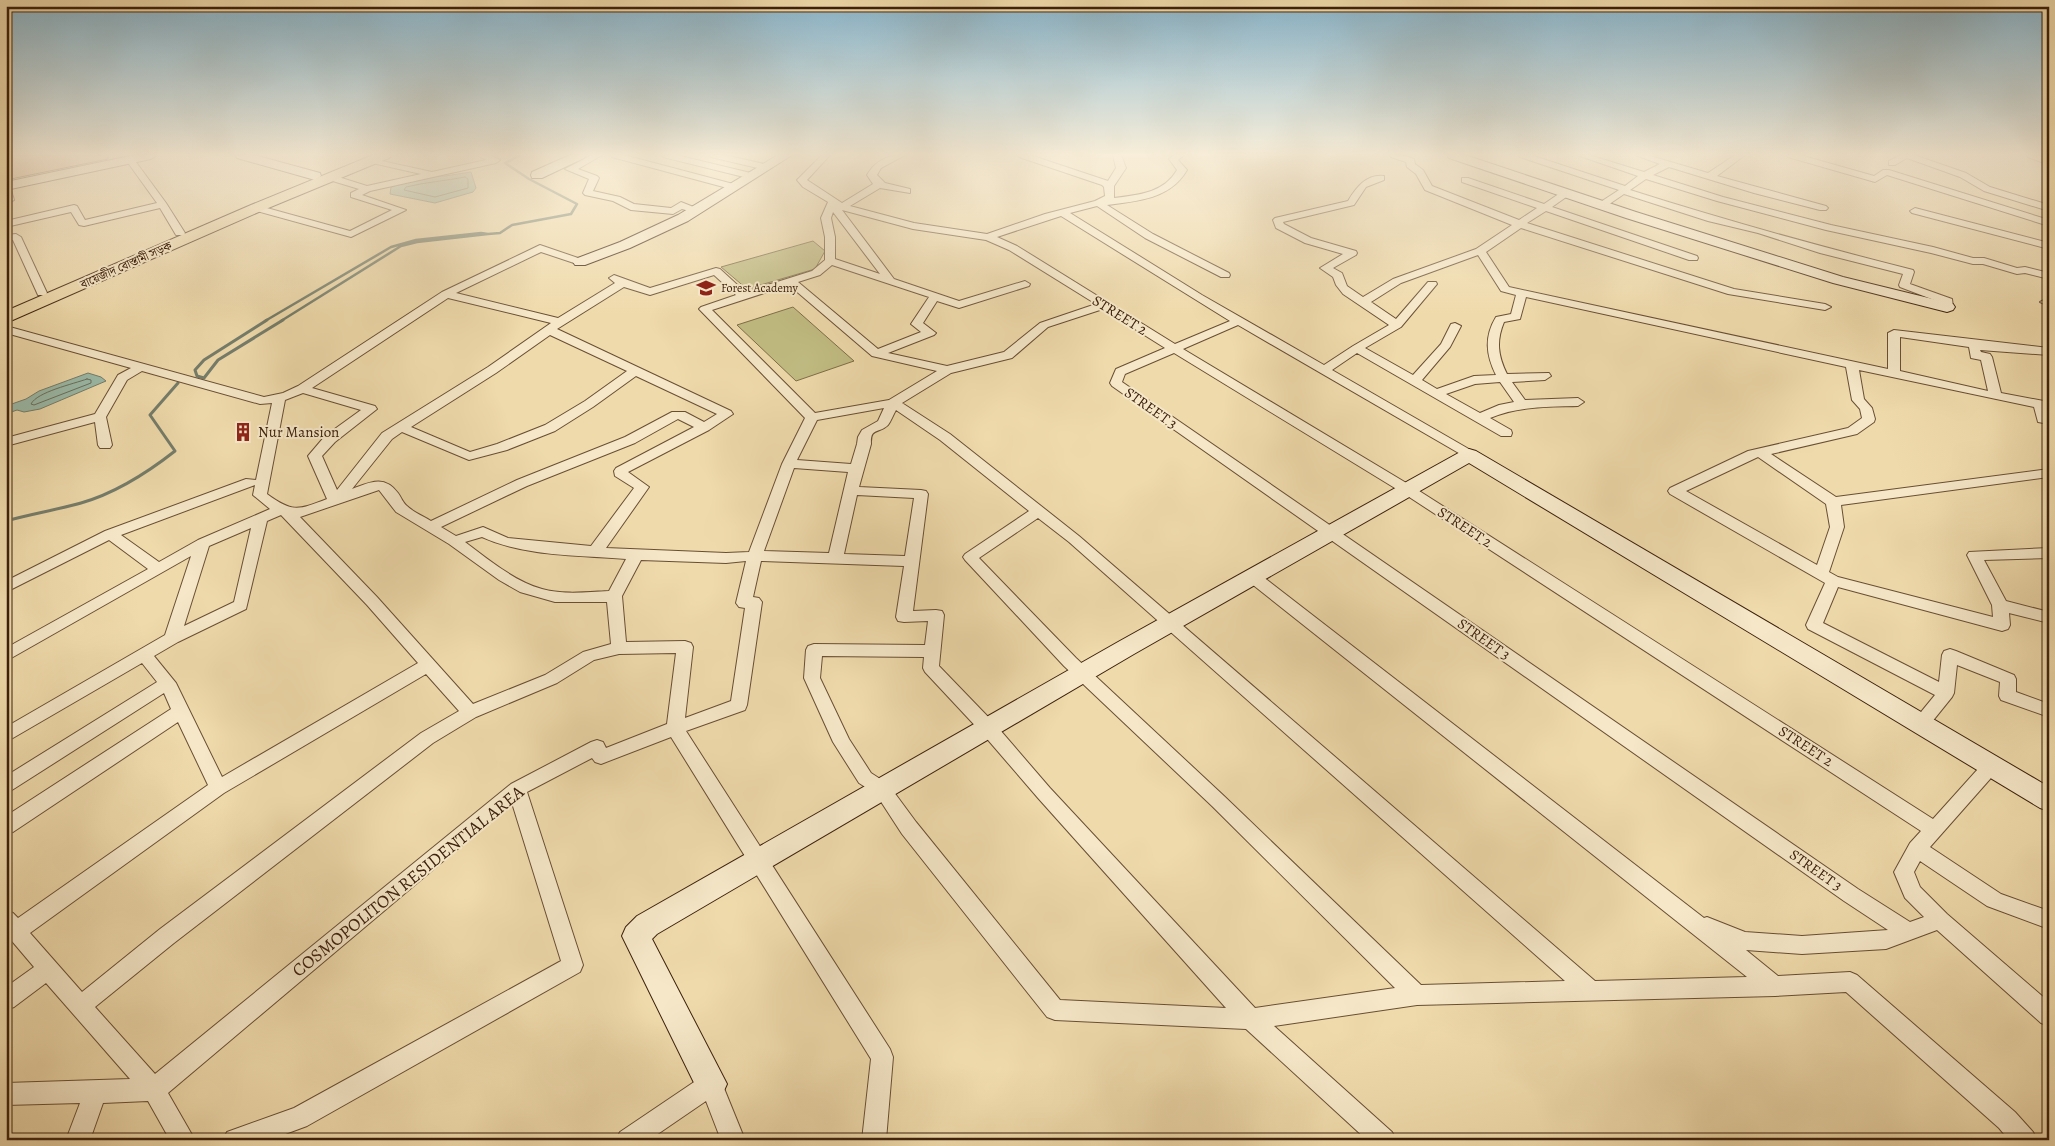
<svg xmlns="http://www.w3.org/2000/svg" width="2055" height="1146" font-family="Alegreya,'Noto Serif Bengali',serif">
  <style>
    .green { fill: #c1bd83; stroke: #7e6e48 }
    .water { fill: #9abbaa; stroke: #747d6b }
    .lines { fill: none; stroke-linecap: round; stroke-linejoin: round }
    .shore { stroke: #6b6e5b; stroke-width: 1 }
    .stream-far1 { stroke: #747d6b; stroke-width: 2.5 }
    .stream { stroke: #747d6b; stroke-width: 3 }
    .building { fill: #dda17e; stroke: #3c200c }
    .street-casing { stroke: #694e34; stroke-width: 2 }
    .secondary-casing { stroke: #3c200c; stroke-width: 2 }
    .primary-casing { stroke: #3c200c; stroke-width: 2 }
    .street { fill: #f5e7c8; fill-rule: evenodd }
    .secondary { fill: #f5e7c8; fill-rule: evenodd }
    .primary { fill: #efdaab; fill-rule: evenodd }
    .labels { text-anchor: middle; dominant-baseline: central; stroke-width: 4; stroke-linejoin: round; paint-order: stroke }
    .far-street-label { font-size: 12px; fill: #3c200c; stroke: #f5e7c8 }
    .far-poi-label { font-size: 12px; fill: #3c200c; stroke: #f5e7c8; text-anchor: start }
    .street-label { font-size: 15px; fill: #3c200c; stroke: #f5e7c8 }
    .poi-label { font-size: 15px; fill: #3c200c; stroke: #f5e7c8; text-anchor: start }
    .near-street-label { font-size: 18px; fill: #3c200c; stroke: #f5e7c8 }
  </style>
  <rect width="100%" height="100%" fill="#efdaab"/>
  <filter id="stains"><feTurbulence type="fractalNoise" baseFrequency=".004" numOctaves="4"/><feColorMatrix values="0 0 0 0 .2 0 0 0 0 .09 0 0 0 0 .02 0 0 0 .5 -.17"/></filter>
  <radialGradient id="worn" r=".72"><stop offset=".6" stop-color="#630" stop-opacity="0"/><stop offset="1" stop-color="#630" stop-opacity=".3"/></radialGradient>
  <!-- green -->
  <path class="green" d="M813 241 825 251 815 269 747 289 721 267Z
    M793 307 854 361 796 381 737 325Z"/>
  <!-- water -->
  <path class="water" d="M471 172 476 188 473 192 435 203 390 194 391 187 427 176H445Z
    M88 373 101 377 106 381 40 409 24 412 17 410 6 414V406L26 399 39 391Z"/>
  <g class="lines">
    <!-- shore -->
    <path class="shore" d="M465 177 468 179V188L435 197 404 190 406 187C426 182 445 181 465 177Z
      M87 379 91 380V383L34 405 31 404C37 392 73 384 87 379Z"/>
    <!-- stream-far1 -->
    <path class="stream-far1" d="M488 234 500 233 512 225 571 214 577 204 529 179 505 163 521 155
      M265 321 391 247 416 240 481 233 488 234 417 242 401 246 281 321"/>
    <!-- stream -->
    <path class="stream" d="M267 320 204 360 195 370 197 376 204 378 218 360 283 320
      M6 521C31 514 56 510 81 503 116 493 147 473 175 451L150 415 178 383"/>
  </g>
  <!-- building -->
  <path class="building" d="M6 155H108V159L6 180Z"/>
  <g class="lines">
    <!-- street casing -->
    <g class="street-casing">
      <path id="street" d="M477 155H489L500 160 496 163 370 191 362 195 406 210 351 237 253 210 251 208 256 205 350 231 392 210 351 197V193L359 189 326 179V175H332L367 186 421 174 368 162V158L432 172 486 160Z
        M592 155H602L578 169 597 176 599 178 593 191 620 197 634 204 671 208 681 202 701 210 696 213 682 209 673 214 631 210 613 201 585 195 583 193 589 179 565 169Z
        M611 155H624L737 185 739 187 737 189H731L612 157Z
        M662 155H676L755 174 757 176 752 179 663 157Z
        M710 155H724L769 165 771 167 766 170 711 157Z
        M822 155H830L807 180 842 203 873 184 867 175C876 160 888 155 905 155L881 168 877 175 885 183 910 189V193L880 188 850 206 914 223 987 234 1045 214 1095 201 1105 196 1104 187 1102 185 1019 157 1018 155H1030L1108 181 1116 168 1113 155H1121L1126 168 1114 186V198C1138 195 1164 193 1177 170L1169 159 1174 155H1184L1178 160 1187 170C1170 199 1138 201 1107 205L1153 234 1229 273 1230 275 1229 277H1221L1145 238 1097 206 1070 213 1202 295 1324 365 1353 346 1389 325 1343 294 1336 285 1333 277 1320 268 1343 254 1305 243 1276 228 1273 220 1275 218 1348 201C1356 188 1366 174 1384 176V180L1366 187 1354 205 1283 222 1284 224 1311 238 1356 251 1357 253 1356 255 1333 268 1342 273 1347 286 1363 297 1393 279 1476 249 1512 225 1425 190 1416 174 1407 167 1406 162 1391 157 1390 155H1402L1414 159 1415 164 1423 170 1432 186 1519 220 1537 208 1462 182V178H1468L1544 204 1563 191H1569V195L1552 207 1697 256 1698 258 1697 260H1689L1546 211 1527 223 1734 289 1825 304 1831 307 1825 310 1728 294 1521 228 1486 252 1509 287 1888 369V333L1894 330 2049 348V355L1980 350 1981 352 1990 354 1992 357 2001 393 2049 402V410L2047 409 2049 424 2038 422 2034 407 1859 370 1864 399 1872 408 1875 419 1874 422 1857 434 1771 454 1836 497 2049 469V477L1841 505 1844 527 1829 572 1838 577 1993 617 1992 605 1967 555 1969 552 2049 548V558L1984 560 2006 601 2049 612V623L2009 613 2010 625 2008 629 2002 631 1838 587 1823 623 1939 682 1942 655 1944 651 1950 649 1956 651 2014 675 2016 679V692L2049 704V717L2001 700 1999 696 2000 682 1957 665 1954 693 1952 697 1927 728 1921 730 1915 728 1912 723 1935 695 1808 629 1806 625 1825 583 1670 494 1668 491 1670 488 1748 451 1848 428 1862 418 1860 409 1852 400 1846 367 1526 297 1520 319 1504 322C1496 341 1498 356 1507 374L1549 373 1551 376 1545 380 1512 382 1525 400 1578 398 1584 402 1578 406C1547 407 1518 406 1490 418L1511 430 1512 433 1511 436H1501L1357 353 1332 370 1474 452 1476 455 1474 458 1469 459 1238 325 1183 349 1413 487 1933 819 1986 760 1992 758 1998 760 2001 765 1998 770 1930 847 2001 894 2049 911V929L1987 906 1920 861 1914 872 1920 887 1947 914 2049 1002V1026L2041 1023 1937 930 1886 949 1802 954 1746 950 1778 976 1850 972 1857 975 2015 1112 2033 1132 2037 1140H2009L1999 1128 1846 992 1775 996 1417 1005 1274 1026 1392 1132 1396 1140H1367L1246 1029 1055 1020 1047 1017 902 834 876 794 859 783 833 742 804 678 806 650 808 646 814 644 925 645 928 621 904 622 898 621 896 617 904 566 761 561 753 597 759 598 762 602 747 705 745 710 686 731 890 1049 893 1057 886 1140H862L871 1059 671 737 601 764 595 762 592 758 527 792 583 965 580 972 307 1126 269 1140H223L227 1132 294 1108 561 961 512 803 168 1093 195 1140H170L148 1101 103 1103 90 1140H66L80 1103 6 1105V1083L130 1079 46 983 14 1007 6 1010V987L34 967 6 934V910L13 913 18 918 208 785 178 722 13 832 6 834V816L171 709 164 693 12 790 6 792V776L157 682 142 663 6 742V727L165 635 191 556 6 661V648L148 569 109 540 6 592V581L105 531 246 479 256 480 272 403 260 404 142 371 127 380 106 417 112 445 110 448H100L98 445 95 422 6 446V438L95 414 118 375 131 368 6 333V326L264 397 283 393 298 386 442 292 540 245 584 260 585 262 580 265 541 252 456 293 558 318 615 283 609 278 614 275 650 288 716 268 720 269 745 292 812 271 825 260V237L821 218 828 202 803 187 797 180ZM842 210 913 229 986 240 1009 250 1096 304 1040 323 1004 352 947 366 888 353 934 335 936 333 923 323 937 301 959 308 1029 286 1030 284 1025 281 959 301 894 279ZM833 212 880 274 835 259V237L831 218ZM1061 216 1230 321 1175 344 1017 246 997 237ZM1478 255 1501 291 1516 295 1511 314 1496 317C1484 337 1486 355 1496 375L1474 376 1437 389 1422 380 1450 347 1461 326 1455 323 1451 324 1441 344 1413 375 1365 348 1401 327 1437 284 1436 282H1428L1396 319 1371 302 1401 283ZM832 265 929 297 911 324 921 332 878 349 798 282 820 275ZM714 275 736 295 701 307 699 309 805 418 782 464 749 552 726 553 606 548 649 487 628 472 709 430 733 414 731 411 557 329 624 287 650 295ZM789 285 872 356 937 371 889 400 815 413 712 310ZM448 298 551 323 488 367 382 433 337 490 322 456 335 442 377 409 375 406 312 388ZM1103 309 1165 348 1116 369 1110 383 1112 386 1844 901 1888 930 1802 936 1745 932 1707 917 1704 918 1258 573H1248L1245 577 1248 581 1747 977 1595 981 1079 536 950 434 902 403 951 373 1012 358 1048 327ZM550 335 627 371 585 401 545 425 497 444 470 452 411 427 496 373ZM1900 337 1969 347 1971 358 1981 360 1988 391 1900 371ZM1174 353 1403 493 1921 831 1910 843 1894 872 1905 898 1924 917 1910 922 1858 889 1122 382 1125 374ZM636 376 717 414 704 422 685 412H672L625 437 517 480 431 521C423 516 413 512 407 506 403 503 401 497 398 493 384 475 371 482 352 489L392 439 402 432 469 460 507 450 555 431 593 407ZM1500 382 1514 402 1499 405 1480 413 1446 394 1475 384ZM303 393 361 410 325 436 308 456 327 499C298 510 293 513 267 494L285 400ZM884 408 878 421 862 430 858 437 857 444 851 464 797 460 817 420ZM896 410 940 440 1029 511 965 554 963 557 965 560 1064 666 1212 806 1395 988 1255 1008 1050 788 994 723 939 666 944 615 942 611 936 610 913 611 928 494 926 491 921 490 859 487 871 444C870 427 879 434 888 425 891 421 893 415 896 410ZM678 419 694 427 616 468 614 471 615 476 634 488 591 546 508 538 483 527 456 536 441 527 527 486 635 443ZM1758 457 1826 504 1830 527 1817 565 1686 491ZM794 468 848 472 829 553 764 551ZM255 485 253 495 270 509 198 540 159 562 121 535ZM379 490 396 512 449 544 499 580 520 592 555 602H607L611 644 583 652 545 675 473 704 377 597 300 517ZM857 495 914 498 905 556 844 554ZM281 515 367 605 418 663 222 777 176 683 154 656 178 642 246 609 267 521ZM1038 518 1069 542 1565 981 1421 985 1224 796 1076 658 979 558ZM251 528 234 602 184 626 209 546ZM482 537C526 557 579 555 626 559L609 591C588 592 563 595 542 589 514 581 489 560 465 542ZM641 560 726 563 746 561 736 603 739 607 745 608 731 701 685 718 693 647 691 643 685 641 626 642 622 596ZM676 653 667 724 606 748 603 742 597 740 591 742 511 784 155 1074 95 1007 174 943 433 743 476 717 557 683 594 660 619 654ZM822 656 924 657 923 668 925 672 982 733 1038 798 1226 1008 1060 1000 916 822 888 784 871 773 849 739 820 678ZM426 674 459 711 421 733 160 929 82 992 30 933 224 793Z
        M1519 155H1531L1625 186 1638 176 1577 155H1589L1644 172 1660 164 1635 155H1647L1708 173 1735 155H1745L1717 176 1826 206 1828 208 1826 210H1820L1754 193 1669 167 1653 175 1723 197 1831 225 1933 247 1973 258H1984L2017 268 2025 267 2049 273V279L2025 273 2017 274 1983 264H1973L1931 253 1826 230 1717 201 1646 179 1630 190C1724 220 1818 246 1913 270L1914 272 1910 284 1952 299 1953 307 1947 310 1941 307 1942 303 1900 287 1899 285 1903 274 1820 253 1758 233 1708 221 1624 194 1605 207H1599V203L1619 190 1520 157Z
        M1787 155H1800L1874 176 1883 170H1889L2049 220V226L1887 175 1875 182 1788 157Z
        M1901 155H1914L1966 173 1990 187 2049 205V211L1984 191 1960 177 1907 158 1895 165H1889V161Z
        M2027 155H2038L2049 159V165L2028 157Z
        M130 157 133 158 166 203 185 233 184 235H176L160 208 84 226 79 225 71 212 6 227V221L74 205 77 206 85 220 157 203 126 160Z
        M6 187 11 190 14 200 6 204Z
        M1915 208 2049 243V249L1912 213 1910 211Z
        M16 234 21 237 47 293 46 295H38L13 240 6 241V235Z
        M2046 299H2049V306L2040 302Z
        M711 1073 719 1076 745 1140H721L706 1101 649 1140H616L620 1132 703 1076Z"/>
    </g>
    <!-- secondary casing -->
    <g class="secondary-casing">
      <path id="secondary" d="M135 155H157L151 159 6 190V182Z
        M235 155H254L320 173 321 176 315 180 237 158Z
        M570 155H586L584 158 542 178H532L531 175 532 172Z
        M778 155H792L688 221 630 248 585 265H575L573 262 575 259 620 242 678 215Z
        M1447 155H1465L1636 212 1843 277 1953 304 1955 307 1953 310 1947 312 1833 283 1626 218 1449 158Z
        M1469 449 1476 451 2049 787V811L2040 808 1469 463 1134 654 657 934 652 939 727 1084 722 1095 711 1100 700 1095 622 936 626 927 637 916 1118 642 1462 451Z"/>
    </g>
    <!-- primary casing -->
    <g class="primary-casing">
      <path id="primary" d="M373 155H391L389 158 261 211 6 323V311L251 205Z"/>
    </g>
    <!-- street -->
    <use href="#street" class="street"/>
    <!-- secondary -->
    <use href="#secondary" class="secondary"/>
    <!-- primary -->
    <use href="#primary" class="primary"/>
  </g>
  <!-- sky -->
  <linearGradient id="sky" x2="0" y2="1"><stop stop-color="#89b7cf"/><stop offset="0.49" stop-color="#f8eed9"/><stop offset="1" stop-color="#f8eed9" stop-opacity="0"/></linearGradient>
  <rect width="2055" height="315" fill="url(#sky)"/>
  <!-- icons -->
  <defs>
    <g id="university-bare" transform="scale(1.5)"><path d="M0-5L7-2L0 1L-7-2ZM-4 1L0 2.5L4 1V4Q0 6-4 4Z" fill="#8f2418" stroke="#f5e7c8" stroke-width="2.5" paint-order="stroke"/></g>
    <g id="building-bare" transform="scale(1.5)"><path d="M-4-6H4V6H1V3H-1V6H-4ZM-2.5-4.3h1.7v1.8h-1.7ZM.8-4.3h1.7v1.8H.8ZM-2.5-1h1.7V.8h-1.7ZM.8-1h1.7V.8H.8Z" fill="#8f2418" stroke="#f5e7c8" stroke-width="2.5" paint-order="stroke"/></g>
  </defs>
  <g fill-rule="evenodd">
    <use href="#university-bare" x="706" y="288"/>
    <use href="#building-bare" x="243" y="432"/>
  </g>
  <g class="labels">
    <!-- far-street labels -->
    <g class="far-street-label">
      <text transform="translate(126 265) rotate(-24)">বায়েজীদ বোস্তামী সড়ক</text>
    </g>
    <!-- far-poi labels -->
    <g class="far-poi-label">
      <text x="721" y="288">Forest Academy</text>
    </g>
    <!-- street labels -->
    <g class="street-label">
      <text transform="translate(1120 315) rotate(32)">STREET 2</text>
      <text transform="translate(1151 408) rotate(35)">STREET 3</text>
      <text transform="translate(1465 527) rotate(33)">STREET 2</text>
      <text transform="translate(1484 639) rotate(35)">STREET 3</text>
      <text transform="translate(1806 746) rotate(33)">STREET 2</text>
      <text transform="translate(1816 870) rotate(35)">STREET 3</text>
    </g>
    <!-- poi labels -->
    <g class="poi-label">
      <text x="258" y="432">Nur Mansion</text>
    </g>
    <!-- near-street labels -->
    <g class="near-street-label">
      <text transform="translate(408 881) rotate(-39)">COSMOPOLITON RESIDENTIAL AREA</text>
    </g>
  </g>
  <!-- margin -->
  <rect width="2055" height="1146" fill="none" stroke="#efdaab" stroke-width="25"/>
  <rect x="8" y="8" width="2040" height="1131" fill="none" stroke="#3c200c" stroke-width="2.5"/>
  <rect x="12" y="12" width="2030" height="1121" fill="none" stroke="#3c200c"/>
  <rect width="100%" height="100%" filter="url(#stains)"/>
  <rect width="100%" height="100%" fill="url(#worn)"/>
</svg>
